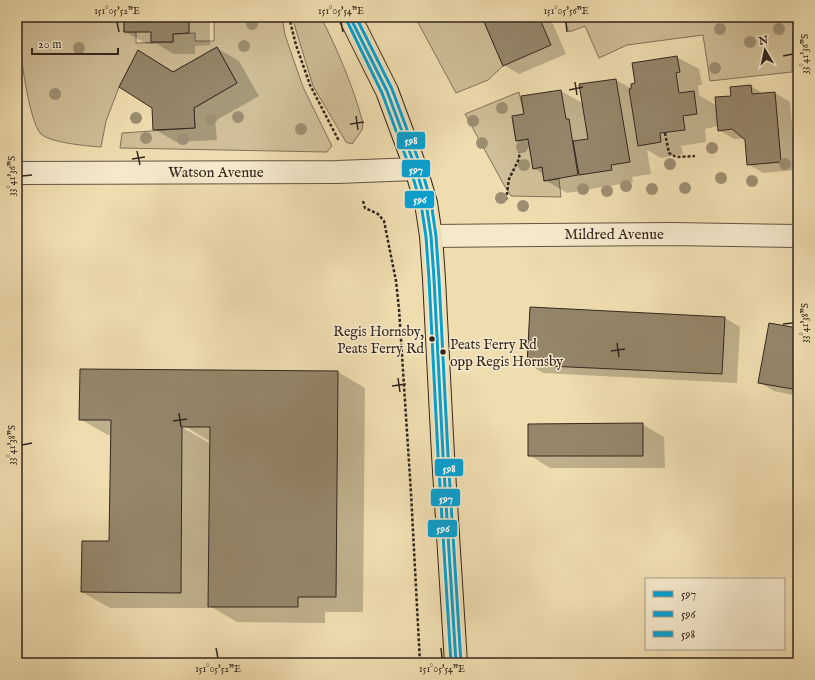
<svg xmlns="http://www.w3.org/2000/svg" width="815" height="680" viewBox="0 0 815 680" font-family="'IM FELL English',serif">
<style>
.green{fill:#cfbe97;stroke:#81725b}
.shadow{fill:#0003;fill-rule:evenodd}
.building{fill:#95866a;stroke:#33271f}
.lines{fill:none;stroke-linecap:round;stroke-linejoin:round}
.minor-casing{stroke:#625443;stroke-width:24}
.primary-casing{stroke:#33271f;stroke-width:24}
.path{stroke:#33271f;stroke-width:2.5;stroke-dasharray:3 2;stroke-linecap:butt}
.minor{stroke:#f5e9cc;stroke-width:22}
.primary{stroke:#efddb0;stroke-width:22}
.bus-1-casing{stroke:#f5e9cc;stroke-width:6}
.bus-2-casing{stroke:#f5e9cc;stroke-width:6}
.bus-3-casing{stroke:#f5e9cc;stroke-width:6}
.bus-1{stroke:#08a0d0;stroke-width:3}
.bus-2{stroke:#08a0d0;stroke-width:3}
.bus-3{stroke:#08a0d0;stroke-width:3}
.tree{fill:#9d8e71}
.ticks{fill:none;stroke:#33271f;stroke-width:1.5}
.bus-dot{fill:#33271f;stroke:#f5e9cc;stroke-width:1.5}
.labels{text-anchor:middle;stroke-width:3;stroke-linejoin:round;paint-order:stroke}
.bus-label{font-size:14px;fill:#33271f;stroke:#f5e9cc;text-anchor:end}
.street-label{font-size:15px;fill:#33271f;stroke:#f5e9cc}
.line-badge{stroke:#f5e9cc;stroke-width:1.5}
.badge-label{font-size:11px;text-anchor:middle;font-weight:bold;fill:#fff}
.neatline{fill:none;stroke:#33271f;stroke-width:1.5}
.ticks-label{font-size:10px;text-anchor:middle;fill:#33271f}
</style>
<rect width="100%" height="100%" fill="#efddb0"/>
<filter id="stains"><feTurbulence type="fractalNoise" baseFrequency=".005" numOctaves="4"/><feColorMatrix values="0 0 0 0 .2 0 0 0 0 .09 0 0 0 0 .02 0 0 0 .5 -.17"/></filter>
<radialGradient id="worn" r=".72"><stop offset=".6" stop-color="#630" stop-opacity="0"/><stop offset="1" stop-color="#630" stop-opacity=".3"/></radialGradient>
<path class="green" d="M17,17H124V32H136V43L173,42V34L195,33V41H214V17H282L285,35L303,87L332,146L327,152L120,148L122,133L195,128L194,108L237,83L217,47L173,72L138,51L119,87L106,121L101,147C88,146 51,143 41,134C28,122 18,37 17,17Z
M292,17H321C338,51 353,86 363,123L362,130L352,144L346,142L313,86Z
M415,17H482L503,66L488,80L456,93Z
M563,17H793L792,72L710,81L703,35L627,45L599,58L585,26L569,32Z
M519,92L524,114L512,117L516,141L528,139L533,168L542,167L544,181L559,179L561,197L511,196L504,185L465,114Z"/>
<path class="shadow" d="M125,17H200L210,23V45L195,46V54H174L157,44H147L125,32Z
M483,17H550L566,54L519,74L504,65Z
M217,48L239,61L259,96L215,121L217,140L176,142L154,129L153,107L174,73Z
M677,57L699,69L702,85H698L699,95L717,106L751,86L764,94L775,93L790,102L796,170L763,173L748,164L746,139L744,138L734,139L719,130L718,126L705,129L706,142L681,146L683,154L661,158L647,150L651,174L632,177L633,182L567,193L545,180L544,174L533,168L530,148L517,141L525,115L561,91L584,104L581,85L616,80L632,89L636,84L633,63Z
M531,308L725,318L740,327L737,383L543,373L528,364Z
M798,329V396L774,391L759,382Z
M81,370L338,372L365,388L363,612H325V623L237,622L208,605V608H110L82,592L110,542L111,435H108L80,419ZM179,423L211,442V444L178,425Z
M642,424L664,437L665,468H550L529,455Z"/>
<path class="building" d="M124,17H189V33L173,34V42H151V32H124Z
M482,17H539L551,45L503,66Z
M217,47L237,83L194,108L195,128L153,130L152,108L119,87L138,50L173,72Z
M677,56L680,72L676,73L679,93L694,91L697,114L683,116L685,130L660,133L661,142L638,146L629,89H631V84L635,83L632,63Z
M616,79L630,162L611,165L612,170L579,175L573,141L588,139L579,84Z
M751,85L752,94L775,92L781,162L747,165L745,140L732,129L718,131L715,97L731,96L730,87Z
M561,90L566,119H569L578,175L544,181L542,167L533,169L528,139L516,141L512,116L524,114L521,96Z
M530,307L725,317L722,374L527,365Z
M769,323L798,328V390L758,383Z
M80,369L338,371L336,597H298V607H208L210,427H182L181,593L81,592L82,541H109L111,420H79Z
M643,423V456H528V424Z"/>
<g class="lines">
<defs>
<path id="minor" d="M17,173L337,172L416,169
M431,236L672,234L798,236"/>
<path id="primary" d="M350,17L387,91L416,169L426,203L431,236L434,279L443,455L456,663"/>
</defs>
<use href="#minor" class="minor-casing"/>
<use href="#primary" class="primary-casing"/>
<path class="path" d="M289,17L296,45L310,85L339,141
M665,133L669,153L676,157L695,156
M506,200L509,179L519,159L520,146
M363,201L365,208L378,214L384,221L396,281L399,309L411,493L420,663"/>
<use href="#minor" class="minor"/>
<use href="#primary" class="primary"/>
<defs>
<path id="bus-1" d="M350,17L387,91L416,169L426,203L431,236L434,279L443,455L456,663"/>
<path id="bus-2" d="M346,19L382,93L411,171L421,204L426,237L429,279L438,455L451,663"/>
<path id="bus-3" d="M356,17L392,89L421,167L431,202L436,236L439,279L448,455L461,663"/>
</defs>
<use href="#bus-1" class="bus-1-casing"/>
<use href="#bus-2" class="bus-2-casing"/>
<use href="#bus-3" class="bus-3-casing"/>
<use href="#bus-1" class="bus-1"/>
<use href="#bus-2" class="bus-2"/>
<use href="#bus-3" class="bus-3"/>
</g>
<g class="tree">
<circle cx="252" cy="24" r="6"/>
<circle cx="720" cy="29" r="6"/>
<circle cx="779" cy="29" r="6"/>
<circle cx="750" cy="42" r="6"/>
<circle cx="244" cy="46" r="6"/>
<circle cx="79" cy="48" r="6"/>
<circle cx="715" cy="68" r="6"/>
<circle cx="55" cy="94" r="6"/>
<circle cx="502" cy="108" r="6"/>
<circle cx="238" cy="117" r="6"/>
<circle cx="136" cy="118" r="6"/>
<circle cx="211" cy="119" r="6"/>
<circle cx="473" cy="121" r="6"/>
<circle cx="301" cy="129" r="6"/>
<circle cx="146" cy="138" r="6"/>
<circle cx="183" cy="139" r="6"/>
<circle cx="482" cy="143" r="6"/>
<circle cx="522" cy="147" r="6"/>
<circle cx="712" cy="148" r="6"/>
<circle cx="670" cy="164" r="6"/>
<circle cx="785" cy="164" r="6"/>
<circle cx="524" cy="165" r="6"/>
<circle cx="721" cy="178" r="6"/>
<circle cx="752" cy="181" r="6"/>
<circle cx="626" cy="186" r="6"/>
<circle cx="685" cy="188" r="6"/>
<circle cx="583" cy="189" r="6"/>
<circle cx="652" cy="189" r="6"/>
<circle cx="607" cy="191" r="6"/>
<circle cx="501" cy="198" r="6"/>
<circle cx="523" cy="206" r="6"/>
</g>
<path class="ticks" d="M117,22L119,32M341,22L343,32M566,22L567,32M783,56L793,54M575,82L577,95M569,90L583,87M356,116L358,130M350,124L364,122M137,151L140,165M132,159L145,157M22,176L32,175M783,324L793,323M617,343L619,357M611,351L625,349M398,378L400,392M392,386L406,384M179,413L181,427M173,421L187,419M22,445L32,443M216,648L218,658M441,648L442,658"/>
<g class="bus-dot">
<circle cx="432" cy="339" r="3.5"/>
<circle cx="443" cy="352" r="3.5"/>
</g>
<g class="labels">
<g class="bus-label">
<text x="424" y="336">Regis Hornsby,<tspan x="424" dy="17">Peats Ferry Rd</tspan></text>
<text x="450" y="349" text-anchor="start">Peats Ferry Rd<tspan x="450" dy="17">opp Regis Hornsby</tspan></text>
</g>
<g class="street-label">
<text x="216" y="177">Watson Avenue</text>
<text x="614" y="239">Mildred Avenue</text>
</g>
</g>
<g class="line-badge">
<rect x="396" y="131" width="30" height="19" rx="4" fill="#08a0d0"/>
<rect x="401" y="159" width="30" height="19" rx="4" fill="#08a0d0"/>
<rect x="404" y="190" width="31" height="19" rx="4" fill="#08a0d0"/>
<rect x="434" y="458" width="30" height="19" rx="4" fill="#08a0d0"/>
<rect x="430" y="488" width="31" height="19" rx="4" fill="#08a0d0"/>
<rect x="427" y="519" width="31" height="19" rx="4" fill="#08a0d0"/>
</g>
<g class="badge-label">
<text x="411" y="144">598</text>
<text x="416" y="173">597</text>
<text x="420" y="203">596</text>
<text x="449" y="472">598</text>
<text x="446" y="502">597</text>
<text x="443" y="532">596</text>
</g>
<rect width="815" height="680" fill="none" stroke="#efddb0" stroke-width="44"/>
<rect x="645" y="578" width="140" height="72" fill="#f5e9cc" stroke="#a79b87"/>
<rect x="653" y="591" width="20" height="6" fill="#08a0d0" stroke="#a79b87"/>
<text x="681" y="598" font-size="12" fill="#33271f">597</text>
<rect x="653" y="611" width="20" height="6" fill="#08a0d0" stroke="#a79b87"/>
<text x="681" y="618" font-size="12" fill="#33271f">596</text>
<rect x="653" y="631" width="20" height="6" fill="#08a0d0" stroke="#a79b87"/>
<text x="681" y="638" font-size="12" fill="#33271f">598</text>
<g transform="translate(765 50) rotate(351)" stroke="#f5e9cc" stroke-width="3" paint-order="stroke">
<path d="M0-3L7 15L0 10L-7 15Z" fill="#33271f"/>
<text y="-6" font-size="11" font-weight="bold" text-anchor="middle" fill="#33271f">N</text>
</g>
<path d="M32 48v6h86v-6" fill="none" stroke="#33271f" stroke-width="2"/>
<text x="38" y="48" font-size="12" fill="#33271f" stroke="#f5e9cc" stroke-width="3" paint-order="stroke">20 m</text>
<rect x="22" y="22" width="771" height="636" class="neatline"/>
<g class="ticks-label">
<text x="117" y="14">151°05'52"E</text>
<text x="341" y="14">151°05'54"E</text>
<text x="566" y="14">151°05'56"E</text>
<text transform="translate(804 54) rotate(-90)" y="4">33°41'36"S</text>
<text transform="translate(11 176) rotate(-90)" y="4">33°41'36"S</text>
<text transform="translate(804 323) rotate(-90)" y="4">33°41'38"S</text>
<text transform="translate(11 445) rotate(-90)" y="4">33°41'38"S</text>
<text x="218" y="672">151°05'52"E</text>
<text x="442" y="672">151°05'54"E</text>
</g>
<rect width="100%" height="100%" filter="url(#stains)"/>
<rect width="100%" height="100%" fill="url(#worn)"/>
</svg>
